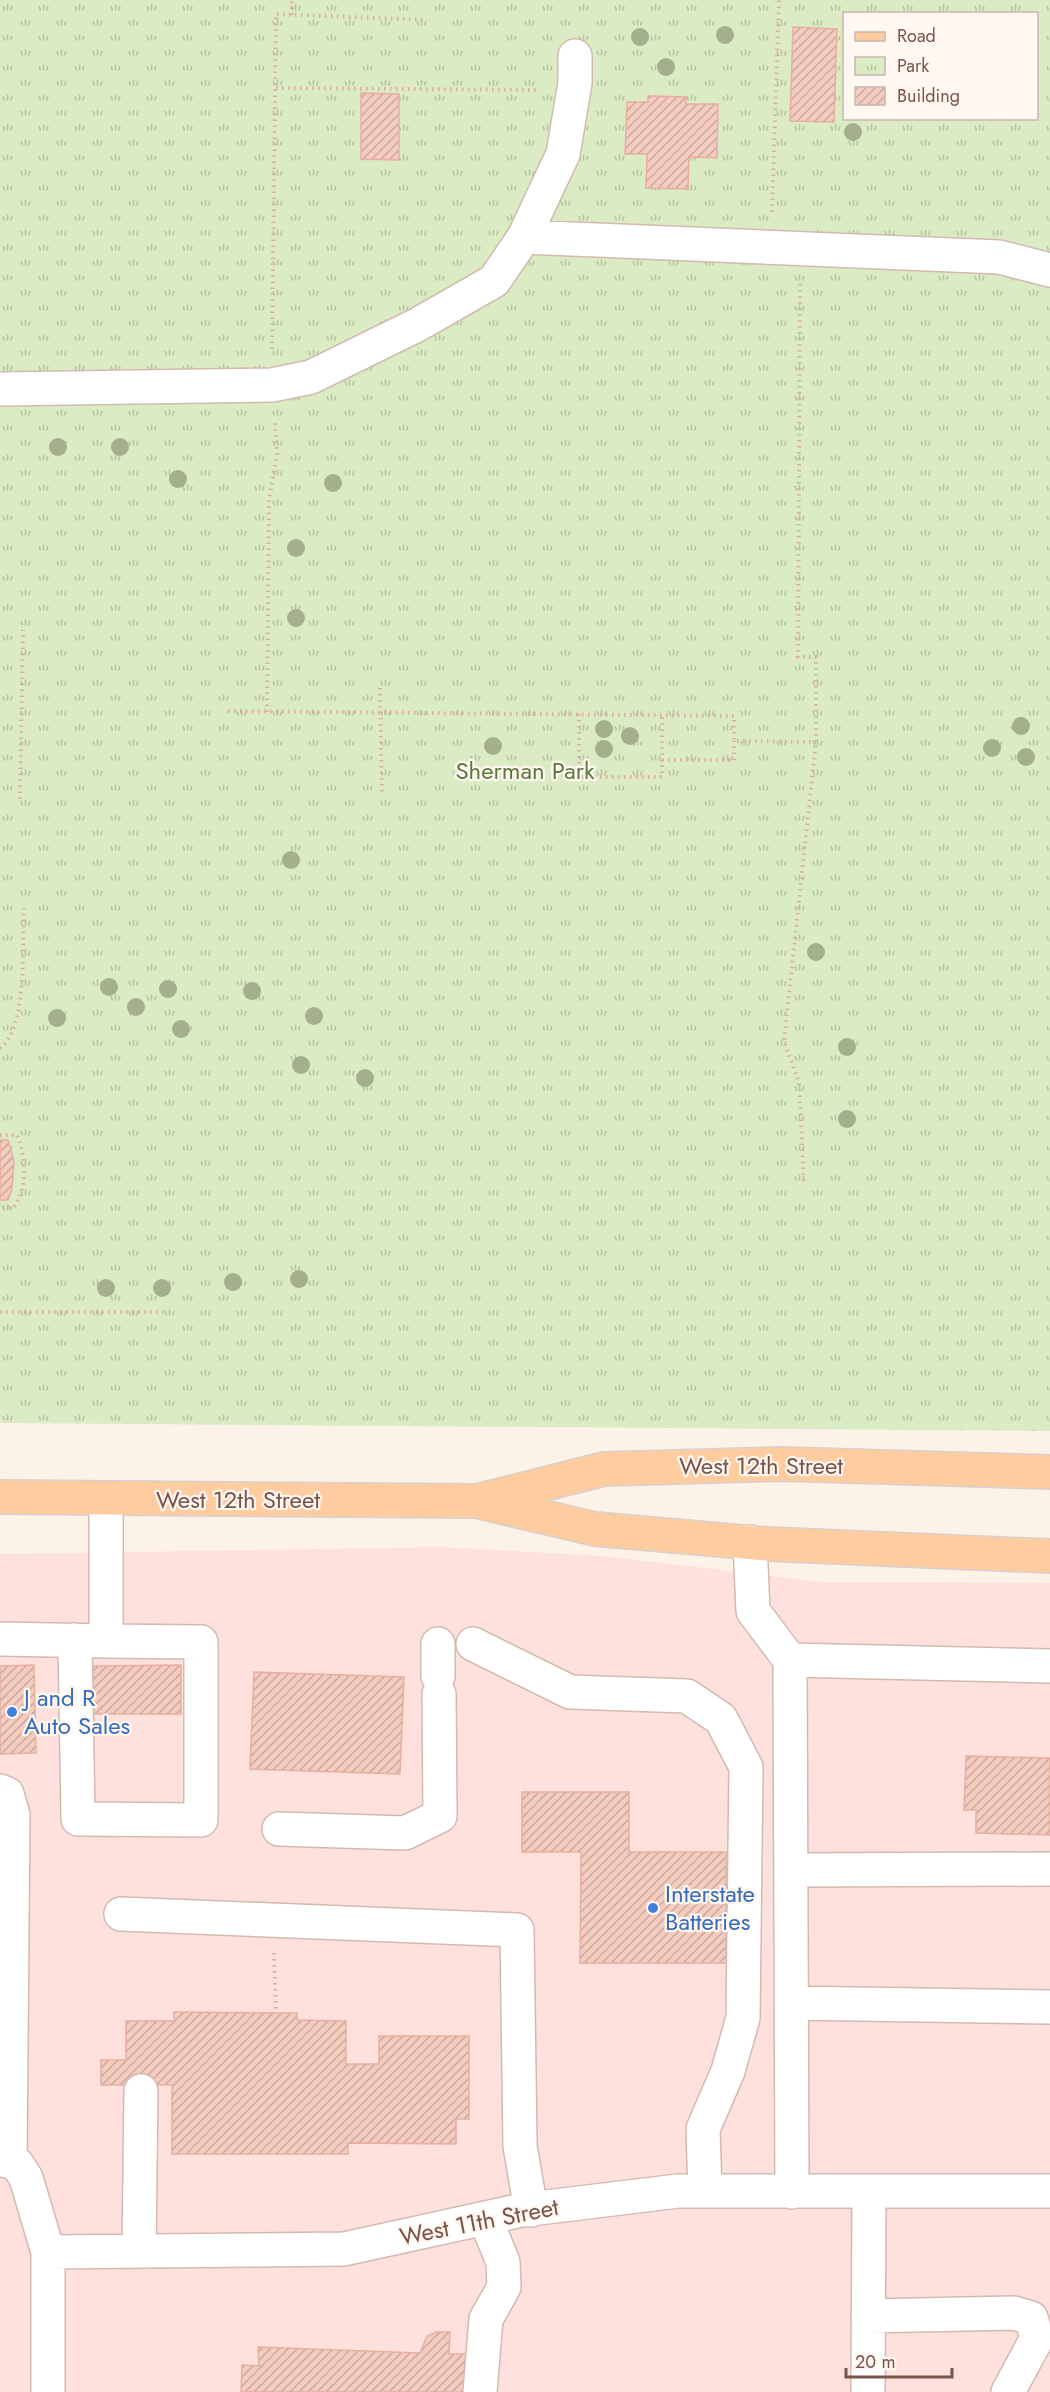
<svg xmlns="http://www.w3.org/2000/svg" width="1050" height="2392" viewBox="0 0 1050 2392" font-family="Jost,sans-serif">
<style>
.commercial{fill:#fee1dc}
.park{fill:url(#park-tufts);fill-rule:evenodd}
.building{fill:url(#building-hatch);stroke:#e7af9e;stroke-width:1.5}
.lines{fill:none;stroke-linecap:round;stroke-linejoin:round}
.minor-casing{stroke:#d3bab0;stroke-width:36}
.major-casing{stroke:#d9cfcc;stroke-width:36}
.path{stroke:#daaea1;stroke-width:4;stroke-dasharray:1.5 4.5;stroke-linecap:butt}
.minor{stroke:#fff;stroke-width:33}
.major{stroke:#fecc9f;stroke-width:33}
.tree{fill:#a3b08b}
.shop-dot{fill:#3f7fe0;stroke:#fff7f0;stroke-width:2}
.labels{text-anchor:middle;stroke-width:4.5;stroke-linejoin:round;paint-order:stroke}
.park-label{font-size:24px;fill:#597a3f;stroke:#fff7f0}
.street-label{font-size:24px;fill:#79544a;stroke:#fff7f0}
.shop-label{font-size:24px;fill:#366cbe;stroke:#fff7f0;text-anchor:start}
</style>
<defs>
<pattern id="park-tufts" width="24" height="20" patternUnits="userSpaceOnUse" patternTransform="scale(1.5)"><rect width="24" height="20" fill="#dbecc5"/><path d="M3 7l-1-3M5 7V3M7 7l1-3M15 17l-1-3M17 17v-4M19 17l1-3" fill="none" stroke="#b6c2a2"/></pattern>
<pattern id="building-hatch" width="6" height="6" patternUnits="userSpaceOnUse" patternTransform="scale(1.5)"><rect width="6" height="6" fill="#f4ccbf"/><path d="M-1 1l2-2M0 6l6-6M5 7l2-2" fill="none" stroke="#caa89d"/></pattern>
</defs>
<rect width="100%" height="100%" fill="#fdf2e8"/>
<path class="commercial" d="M442,1547L603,1556L822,1582L1050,1583V2392H0V1554Z"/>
<path class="park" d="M0,0H1050V1431L0,1423ZM844,14H1036V118H844Z"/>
<path class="building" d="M793,27L837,29L834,122L790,121Z
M361,93L399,94V160L361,159Z
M648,96L686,97V104H718L717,158L689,157L688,189L646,188L647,154H625L627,102H648Z
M0,1140H8L14,1161L12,1188L8,1200H0Z
M34,1665L36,1753L0,1754V1666Z
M181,1665V1714H90V1666Z
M254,1672L404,1677L400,1774L250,1769Z
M966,1756L1050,1758V1835L976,1833V1810H964Z
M522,1792H629V1852H726V1963H580L581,1852H522Z
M174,2012L297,2013V2020L346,2021V2064H379V2036H469V2119H456V2144L348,2143V2154H172V2085H101V2060H126V2021H174Z
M437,2332H450L449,2354H468L467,2392H241L242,2365L259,2366L258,2347L420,2353L427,2336Z"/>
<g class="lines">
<defs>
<path id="minor" d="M524,237L999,257L1050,270
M0,389L272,385L311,377L417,325L494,281L524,237L563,154L575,83V56
M750,1542L753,1611L790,1660L792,2192
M0,1639L106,1641V1499
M75,1640L78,1819L201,1820V1642L106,1641
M438,1644V1676
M473,1644L570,1692L687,1696L721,1719L746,1767L743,2018L728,2071L703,2129L705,2191
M790,1660L1050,1666
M0,1791L7,1794L13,1815L10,2162
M279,1829L405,1833L440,1816L439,1694
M791,1870L1050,1869
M121,1914L517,1930L520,2146L531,2210
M791,2003L1050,2007
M0,2159L17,2164L26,2178L48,2252
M139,2251L141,2091
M868,2316L1014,2313L1031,2318L1037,2338L1008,2392
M48,2392V2252L344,2249L522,2210L678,2191H1050
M480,2392L486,2319L504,2287L503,2262L485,2218
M868,2392L869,2192"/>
<path id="major" d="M0,1497L476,1501L595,1529L767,1544L1050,1556
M481,1500L604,1469L782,1464L1050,1472"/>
</defs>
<use href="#minor" class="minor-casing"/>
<use href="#major" class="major-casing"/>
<path class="path" d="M292,15V0
M276,88L540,90
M772,212L779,0
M800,284L798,657H816V742L784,1041L799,1082L804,1183
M272,349L276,14L427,20
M380,688L382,796
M228,711L734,716V741L816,742
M267,712L269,500L277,454L275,420
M579,714V777H662V715
M662,760H734V741
M20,799L23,630
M0,1048C28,1029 22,940 24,907
M0,1135H17C26,1157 28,1188 14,1207H0
M0,1312H166
M274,1953L276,2013"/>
<use href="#minor" class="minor"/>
<use href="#major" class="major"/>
</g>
<g class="tree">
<circle cx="725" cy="35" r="9"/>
<circle cx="640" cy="37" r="9"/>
<circle cx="666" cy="67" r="9"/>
<circle cx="853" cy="132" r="9"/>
<circle cx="58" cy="447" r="9"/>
<circle cx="120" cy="447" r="9"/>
<circle cx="178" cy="479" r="9"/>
<circle cx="333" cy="483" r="9"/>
<circle cx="296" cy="548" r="9"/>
<circle cx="296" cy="618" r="9"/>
<circle cx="1021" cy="726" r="9"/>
<circle cx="604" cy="729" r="9"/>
<circle cx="630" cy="736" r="9"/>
<circle cx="493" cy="746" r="9"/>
<circle cx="992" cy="748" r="9"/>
<circle cx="604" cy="749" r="9"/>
<circle cx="1026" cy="757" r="9"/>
<circle cx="291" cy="860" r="9"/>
<circle cx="816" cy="952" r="9"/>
<circle cx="109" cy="987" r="9"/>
<circle cx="168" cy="989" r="9"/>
<circle cx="252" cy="991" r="9"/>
<circle cx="136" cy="1007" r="9"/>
<circle cx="314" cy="1016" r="9"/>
<circle cx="57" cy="1018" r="9"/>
<circle cx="181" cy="1029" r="9"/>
<circle cx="847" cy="1047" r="9"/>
<circle cx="301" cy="1065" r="9"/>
<circle cx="365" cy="1078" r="9"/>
<circle cx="847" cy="1119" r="9"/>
<circle cx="299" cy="1279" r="9"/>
<circle cx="233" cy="1282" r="9"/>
<circle cx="106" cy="1288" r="9"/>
<circle cx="162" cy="1288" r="9"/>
</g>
<g class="shop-dot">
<circle cx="12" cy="1712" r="6"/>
<circle cx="653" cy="1908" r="6"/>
</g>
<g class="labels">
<g class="park-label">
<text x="525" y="779">Sherman Park</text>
</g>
<g class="street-label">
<text x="761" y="1474">West 12th Street</text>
<text x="238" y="1508">West 12th Street</text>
<text transform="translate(479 2222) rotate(-11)" y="8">West 11th Street</text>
</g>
<g class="shop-label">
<text x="24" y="1706">J and R<tspan x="24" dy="28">Auto Sales</tspan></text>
<text x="665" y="1902">Interstate<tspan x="665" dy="28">Batteries</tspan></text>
</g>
</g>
<rect x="843" y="12" width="195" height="108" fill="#fff7f0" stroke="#c9b6ae" stroke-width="1.5"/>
<rect x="855" y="32" width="30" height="9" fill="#fecc9f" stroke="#c9b6ae" stroke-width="1.5"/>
<text x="897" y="42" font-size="18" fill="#79544a">Road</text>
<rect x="855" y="57" width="30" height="18" fill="url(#park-tufts)" stroke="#c9b6ae" stroke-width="1.5"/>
<text x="897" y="72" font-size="18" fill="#79544a">Park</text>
<rect x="855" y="87" width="30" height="18" fill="url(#building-hatch)" stroke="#c9b6ae" stroke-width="1.5"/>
<text x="897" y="102" font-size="18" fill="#79544a">Building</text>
<path d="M846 2368v9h106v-9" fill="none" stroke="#79544a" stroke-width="3"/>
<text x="855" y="2368" font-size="18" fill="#79544a" stroke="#fff7f0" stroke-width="4.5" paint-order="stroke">20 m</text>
</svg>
